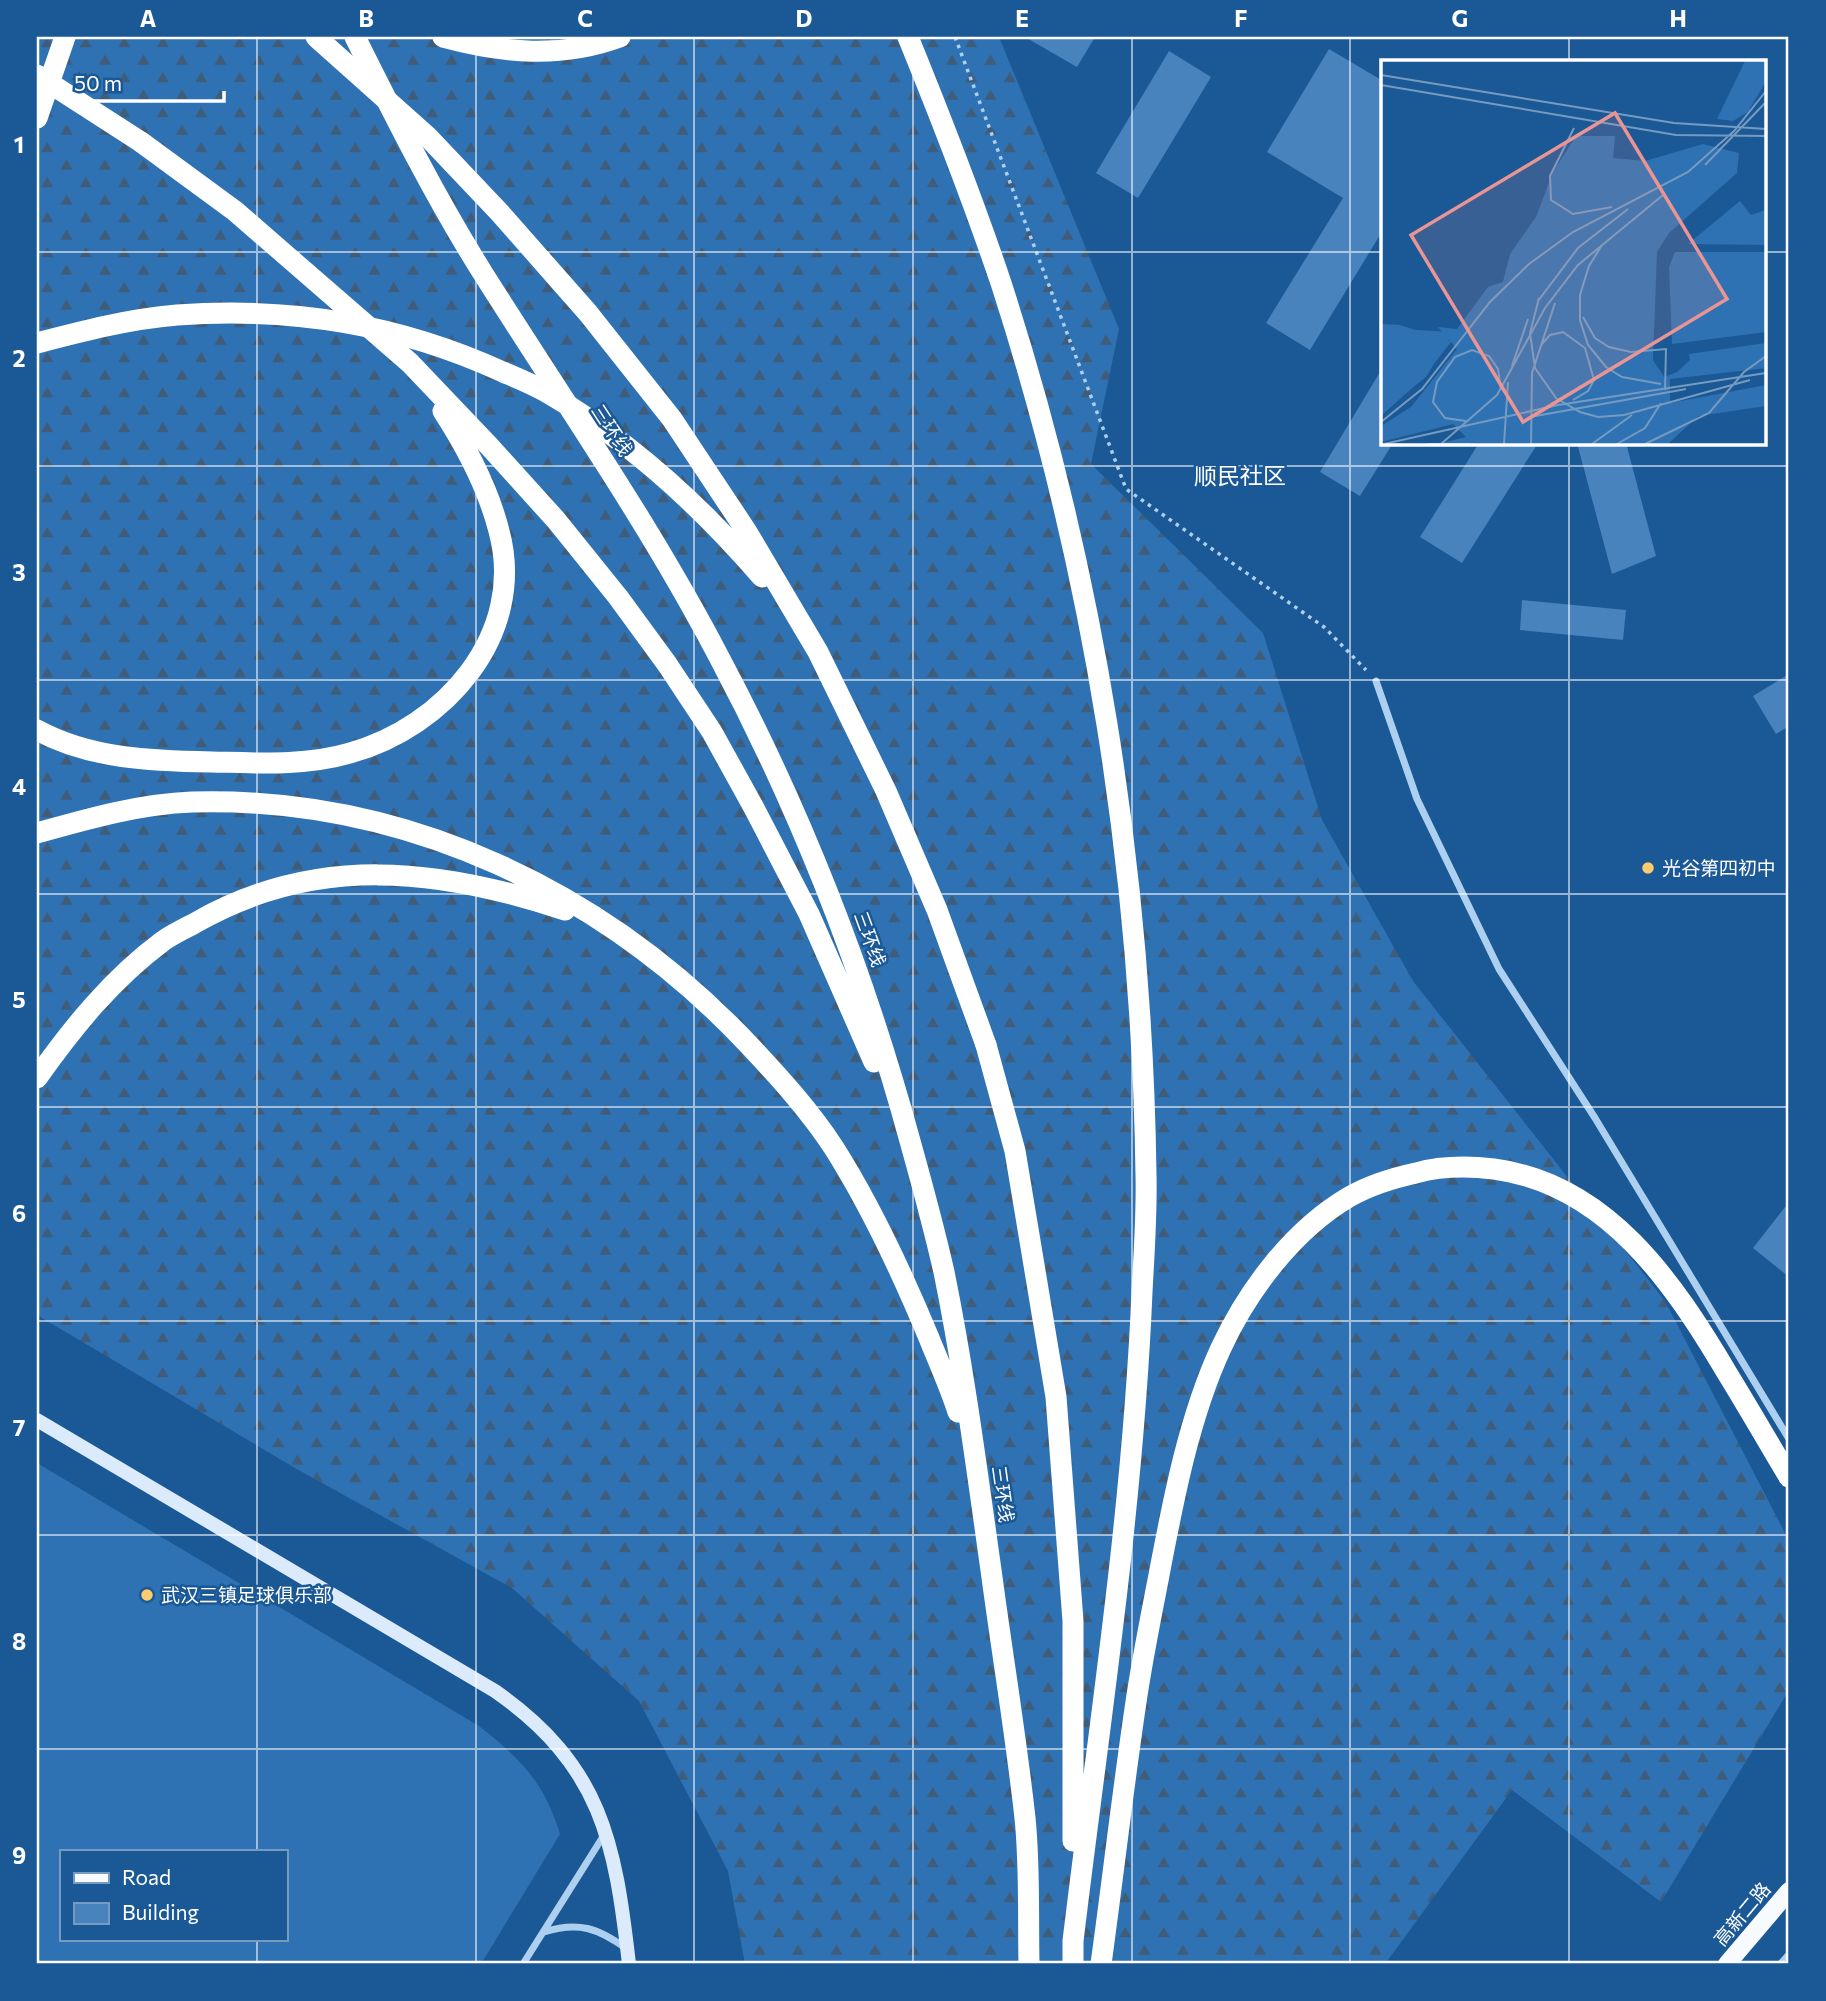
<svg xmlns="http://www.w3.org/2000/svg" width="1826" height="2001" viewBox="0 0 1826 2001" font-family="Commissioner,'Noto Sans SC',sans-serif">
<style>
.forest{fill:url(#forest-firs)}
.pitch{fill:#2f72b4;fill-rule:evenodd}
.building{fill:#4883be}
.lines{fill:none;stroke-linecap:round;stroke-linejoin:round}
.path{stroke:#aed0f0;stroke-width:3.5;stroke-dasharray:3.5 5;stroke-linecap:butt}
.lane{stroke:#aed0f0;stroke-width:5}
.street{stroke:#aed0f0;stroke-width:7}
.secondary{stroke:#dcebfb;stroke-width:14}
.primary{stroke:#f7fbff;stroke-width:18}
.highway{stroke:#fff;stroke-width:21}
.highway-bridge{stroke:#fff;stroke-width:21}
.grid{fill:none;stroke:#fff;stroke-width:2;stroke-opacity:0.55}
.poi-dot{fill:#ffcc6d;stroke:#1b5896;stroke-width:2.5}
.labels{text-anchor:middle;stroke-width:5;stroke-linejoin:round;paint-order:stroke}
.street-label{font-size:19px;fill:#fff;stroke:#1b5896}
.poi-label{font-size:19px;fill:#fff;stroke:#1b5896;text-anchor:start}
.quarter-label{font-size:23px;fill:#fff;stroke:#1b5896}
.inset-road{fill:none;stroke:#769bc0;stroke-width:2}
.view{fill:#ea9494;fill-opacity:0.15;stroke:#ea9494;stroke-width:3.5}
.inset-edge{fill:none;stroke:#fff;stroke-width:3.5}
.neatline{fill:none;stroke:#fff;stroke-width:2.5}
.grid-label{font-size:23px;text-anchor:middle;font-weight:bold;fill:#fff}
</style>
<defs>
<pattern id="forest-firs" width="22" height="20" patternUnits="userSpaceOnUse" patternTransform="scale(1.75)"><rect width="22" height="20" fill="#2f72b4"/><path d="M5 1l3.5 6h-7zM16 11l3.5 6h-7z" fill="#3f5d7b"/></pattern>
</defs>
<rect width="100%" height="100%" fill="#1b5896"/>
<path class="forest" d="M37,37H999L1119,329L1091,464L1263,633L1322,820L1413,981L1665,1301L1789,1541V1690L1661,1902L1512,1790L1385,1964H745L728,1871L639,1701L512,1588L295,1468L37,1315Z"/>
<path class="pitch" d="M37,1463L479,1726C521,1759 544,1782 560,1834L481,1964H37ZM61,1852H285V1940H61Z"/>
<path class="building" d="M1025,37H1095L1077,67Z
M1329,49L1383,81V230L1310,350L1266,323L1343,198L1267,152Z
M1169,51L1211,77L1138,198L1096,173Z
M1383,367V443H1393L1360,496L1320,472Z
M1479,443H1538L1462,563L1420,537Z
M1577,443H1626L1656,556L1612,574Z
M1522,600L1626,610L1623,640L1520,630Z
M1789,674V726L1776,734L1753,696Z
M1789,1202V1277L1753,1248Z"/>
<g class="lines">
<path class="path" d="M955,37L1126,489L1324,627L1366,670"/>
<path class="lane" d="M1779,1964L1789,1953"/>
<path class="street" d="M1376,681L1417,799L1499,969L1595,1118L1789,1439
M544,1932C578,1921 598,1928 627,1949
M523,1964L604,1835"/>
<path class="secondary" d="M37,1420L495,1691C602,1766 615,1842 629,1964"/>
<path class="primary" d="M1727,1964L1789,1891"/>
<path class="highway" d="M355,37C395,117 436,199 484,275C564,402 649,523 719,657C801,811 864,972 910,1141C922,1184 934,1228 944,1272C964,1370 977,1471 991,1570C1002,1653 1016,1736 1025,1818C1030,1866 1028,1916 1029,1964
M443,37C503,53 560,59 620,37
M908,37C941,118 973,200 1001,283C1094,570 1142,874 1146,1175C1147,1214 1144,1253 1142,1292C1133,1509 1099,1725 1073,1941V1964
M37,118L65,37
M141,142L235,211L410,363L490,447L556,520L618,597L667,664L712,732L754,808L809,914L874,1062
M37,730C90,759 153,761 212,762C257,763 306,766 350,753C444,727 527,635 499,531C488,488 467,448 443,411
M37,833C87,819 139,804 192,802C405,796 604,891 749,1045C779,1077 810,1111 834,1148C872,1208 902,1273 929,1338C939,1363 950,1387 958,1412
M986,1045L1015,1151L1056,1397L1073,1621V1841
M37,1078C73,1027 112,979 163,941C173,934 184,929 195,923C315,854 439,868 565,910
M1101,1964C1113,1877 1123,1789 1136,1702C1142,1660 1151,1617 1159,1575C1173,1501 1189,1417 1221,1348C1248,1290 1293,1230 1349,1197C1370,1185 1393,1178 1416,1173C1441,1166 1468,1166 1494,1169C1607,1184 1673,1282 1727,1373C1748,1407 1768,1442 1789,1477"/>
<path class="highway-bridge" d="M316,37L427,136L500,213L588,313L672,419L747,532L818,652L886,791L937,910L986,1045
M37,75L141,142
M37,343C83,331 129,319 177,315C292,307 398,324 503,372C517,378 532,384 546,392C629,440 700,505 762,577"/>
</g>
<path class="grid" d="M257,37V1852M476,37V1964M694,37V1964M913,37V1964M1132,37V1964M1350,37V1964M1569,37V61M37,252H1383M1765,252H1789M1569,443V1964M37,466H1789M37,680H1789M37,894H1789M37,1107H1789M37,1321H1789M37,1535H1789M37,1749H1789M257,1940V1964"/>
<g class="poi-dot">
<circle cx="1648" cy="868" r="7"/>
<circle cx="147" cy="1595" r="7"/>
</g>
<g class="labels">
<g class="street-label">
<text transform="translate(612 430) rotate(57)" y="7">三环线</text>
<text transform="translate(870 939) rotate(70)" y="7">三环线</text>
<text transform="translate(1003 1494) rotate(82)" y="7">三环线</text>
<text transform="translate(1742 1914) rotate(-50)" y="7">高新二路</text>
</g>
<g class="poi-label">
<text x="1662" y="875">光谷第四初中</text>
<text x="161" y="1602">武汉三镇足球俱乐部</text>
</g>
<g class="quarter-label">
<text x="1240" y="484">顺民社区</text>
</g>
</g>
<g transform="translate(1381 60)">
<rect width="385" height="385" fill="#1b5896"/>
<path d="M364,1H385V21L367,52L352,61L336,59ZM195,76H234L232,98L264,101L322,84L358,93L356,113L288,173L276,192L272,300L283,317L296,312L309,300L308,294L385,283V308L289,319V343L385,325V346L317,356L287,384H57L85,377L72,364L0,382V366L30,347L76,289L70,282L40,320L0,356V264L19,265L69,281L57,267L76,269L107,227L122,222L129,194L155,157L172,112Z" fill="#2f72b4"/>
<path d="M0,268L72,272L45,317L0,352Z" fill="#2f72b4"/>
<path d="M359,141L370,155L385,150V185L307,184ZM294,192H385V272L291,284L288,207Z" fill="#2f72b4"/>
<path class="inset-road" d="M0,15L293,63L385,69M0,25L295,75L385,76M193,68L169,116L170,140L192,154L231,147M324,105L385,42M221,185L208,206L199,235V260L207,285L225,307L241,317L280,324M158,238L149,273L154,308L175,338L199,352L217,357L243,355L369,320M157,241L197,188L247,149M202,257L214,278L228,287L250,292L285,289L284,330M160,285L169,275L182,272L204,288L213,320L207,331L192,340M131,306L147,259M149,357L305,329M85,361L64,358L52,342L56,322L74,297L91,290L108,296L117,309L120,330M0,362L41,329L109,242L148,204L192,172L307,112L353,71L385,31M3,384L177,345L385,313M47,384H89M60,384L116,335L164,248L197,205L282,135M123,384L127,322M150,384L151,313L174,243M211,384L251,355M236,384L264,368L280,343M264,384L328,353L363,312L385,296"/>
<path class="view" d="M234,53L346,239L142,362L30,175Z"/>
<rect width="385" height="385" class="inset-edge"/>
</g>
<rect width="1826" height="2001" fill="none" stroke="#1b5896" stroke-width="77"/>
<rect x="60" y="1850" width="228" height="91" fill="#1b5896" stroke="#769bc0" stroke-width="2"/>
<rect x="74" y="1873" width="35" height="10" fill="#f7fbff" stroke="#769bc0" stroke-width="2"/>
<text x="122" y="1885" font-size="21" fill="#ffffff">Road</text>
<rect x="74" y="1903" width="35" height="21" fill="#4883be" stroke="#769bc0" stroke-width="2"/>
<text x="122" y="1920" font-size="21" fill="#ffffff">Building</text>
<path d="M63 91v10h161v-10" fill="none" stroke="#ffffff" stroke-width="3.5"/>
<text x="74" y="91" font-size="21" fill="#ffffff" stroke="#1b5896" stroke-width="5" paint-order="stroke">50 m</text>
<rect x="38" y="38" width="1749" height="1924" class="neatline"/>
<g class="grid-label">
<text x="148" y="27">A</text>
<text x="366" y="27">B</text>
<text x="585" y="27">C</text>
<text x="804" y="27">D</text>
<text x="1022" y="27">E</text>
<text x="1241" y="27">F</text>
<text x="1460" y="27">G</text>
<text x="1678" y="27">H</text>
<text x="19" y="153">1</text>
<text x="19" y="367">2</text>
<text x="19" y="581">3</text>
<text x="19" y="795">4</text>
<text x="19" y="1008">5</text>
<text x="19" y="1222">6</text>
<text x="19" y="1436">7</text>
<text x="19" y="1650">8</text>
<text x="19" y="1864">9</text>
</g>
</svg>
